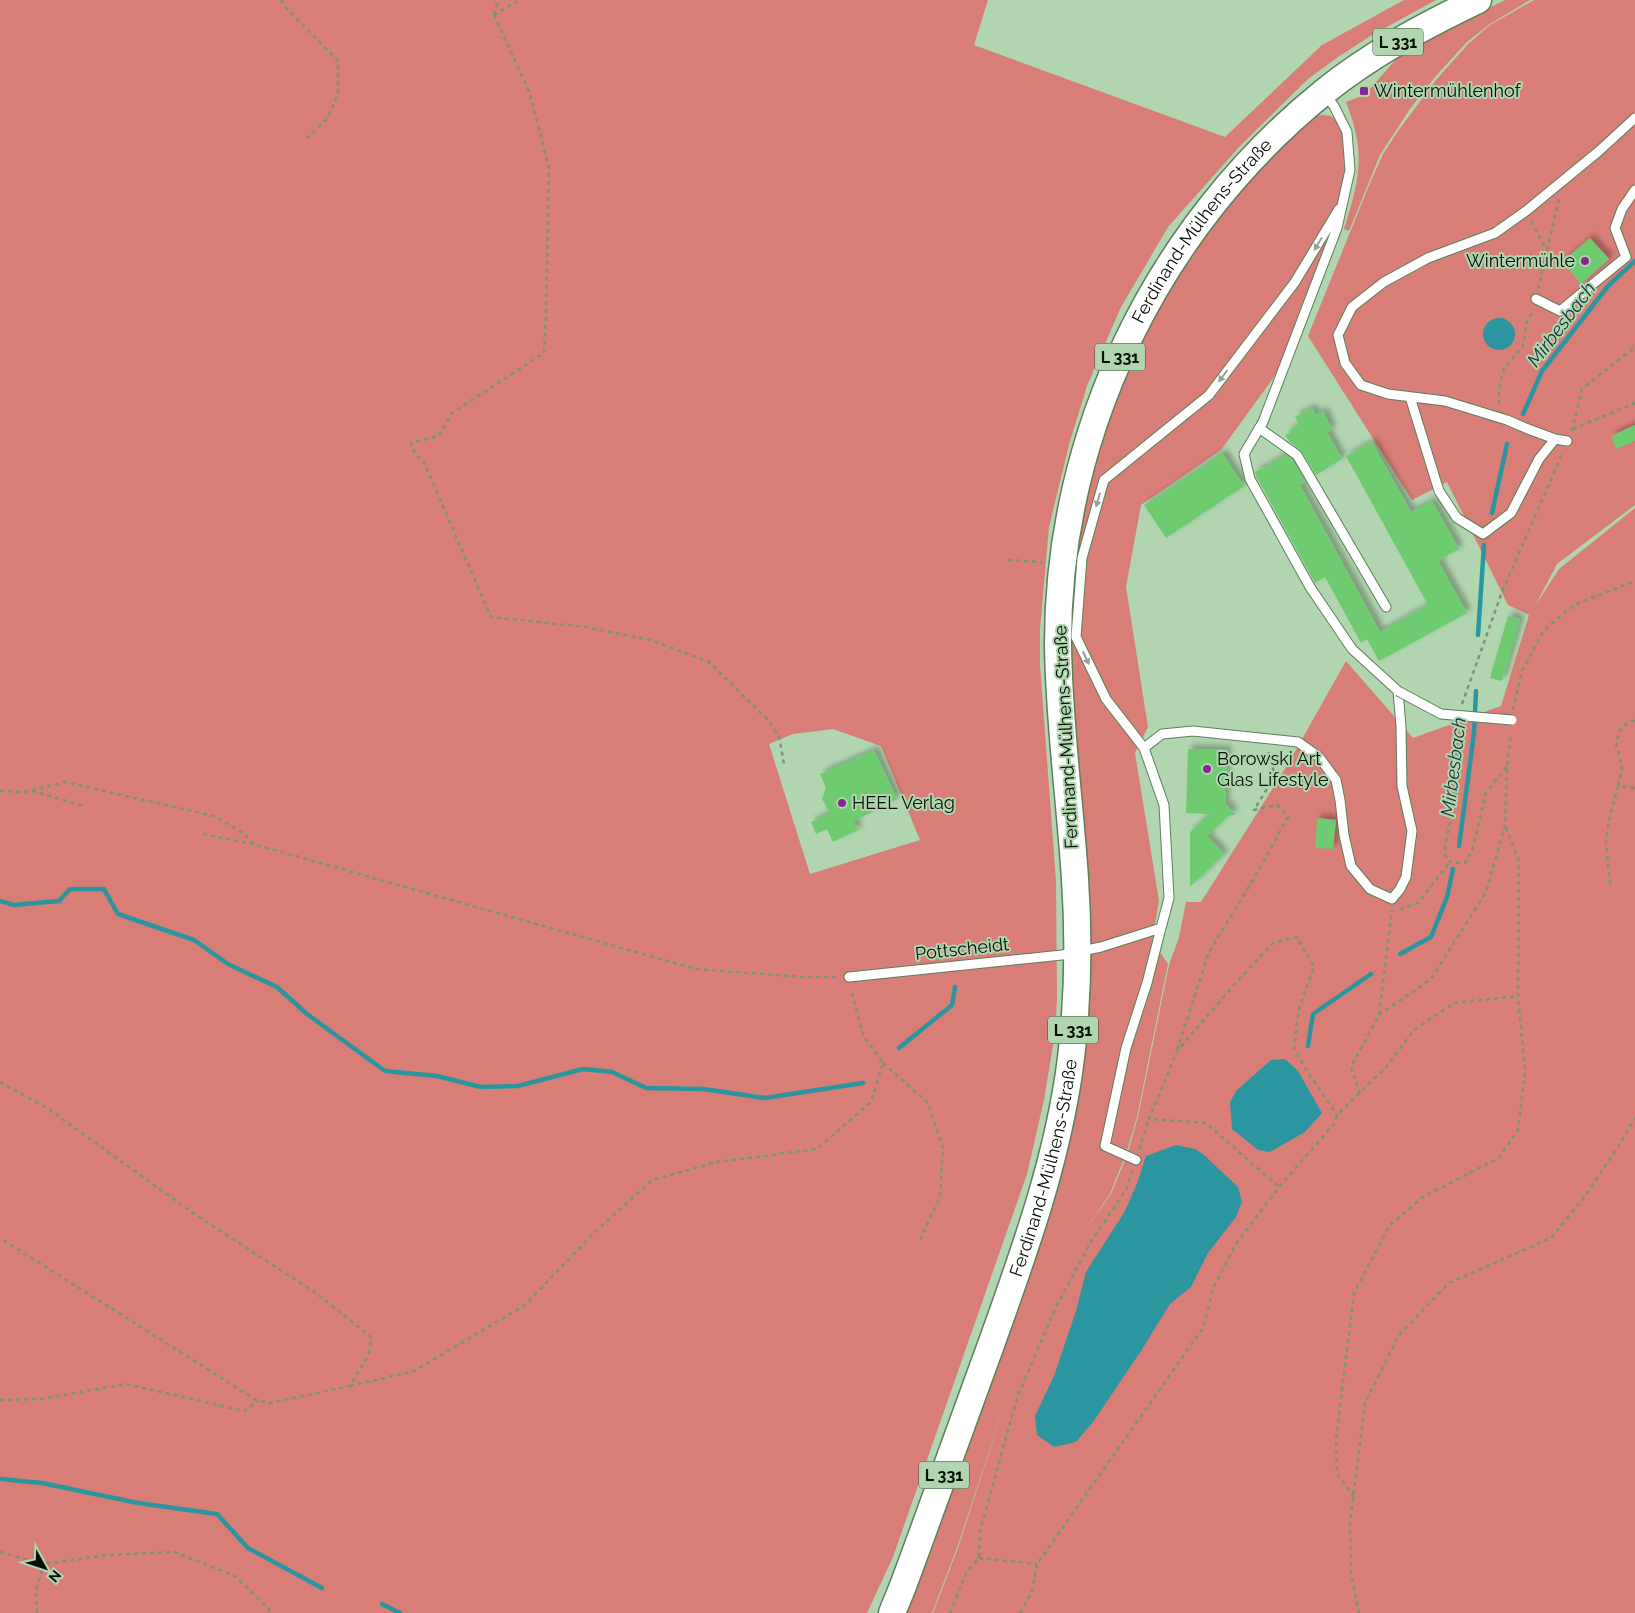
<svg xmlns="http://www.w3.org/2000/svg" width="1635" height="1613" viewBox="0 0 1635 1613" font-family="Raleway,sans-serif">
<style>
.green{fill:#d97d77;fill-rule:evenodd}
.water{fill:#2c96a0}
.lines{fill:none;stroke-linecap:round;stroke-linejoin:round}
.stream{stroke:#2c96a0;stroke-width:4.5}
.building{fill:#6ecb6f;filter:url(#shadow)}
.lane-casing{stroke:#5b7e5b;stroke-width:11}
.primary-casing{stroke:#5b7e5b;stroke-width:29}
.path{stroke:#779477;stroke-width:2.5;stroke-dasharray:4 4;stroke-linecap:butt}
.lane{stroke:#fff;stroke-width:9}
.primary{stroke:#fff;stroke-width:26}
.lane-bridge-casing{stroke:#5b7e5b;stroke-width:11;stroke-linecap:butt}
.lane-bridge{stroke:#fff;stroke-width:9}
.oneway{fill:#9b9f9b}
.poi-dot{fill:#862690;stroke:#b0d5af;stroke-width:2}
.labels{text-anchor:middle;stroke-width:4;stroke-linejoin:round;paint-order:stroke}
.shield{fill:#b0d5af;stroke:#384a37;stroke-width:1}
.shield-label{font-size:16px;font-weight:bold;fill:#040f04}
.poi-label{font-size:18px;fill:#040f04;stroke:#b0d5af;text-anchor:start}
.street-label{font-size:18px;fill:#040f04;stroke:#b0d5af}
.water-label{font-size:19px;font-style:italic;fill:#133235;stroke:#b0d5af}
</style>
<defs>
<filter id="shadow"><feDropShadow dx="4.5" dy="-4.5" stdDeviation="2.5" flood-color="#0004"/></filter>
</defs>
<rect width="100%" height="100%" fill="#b0d5af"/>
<path class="green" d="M0,0H988L974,45L1225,137L1322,45L1404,0H1436L1372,35L1338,57L1308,79L1240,146L1168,227L1120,309L1087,386L1070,441L1049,527L1040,629V665L1056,881L1057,999L1055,1033L1044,1100L1027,1174L893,1557L867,1613H0ZM833,729L881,746L920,840L810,874L769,744L793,734Z
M1505,0H1530L1490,24L1467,42L1435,77L1410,109L1380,155L1349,231L1344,229C1360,178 1366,153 1346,102L1359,97L1370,89L1398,57L1431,36Z
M1534,0H1635V505L1557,564L1535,606L1559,569L1635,508V1613H933L958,1548L1007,1397L957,1548L932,1613H901L1088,1011L1069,683L1071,587L1086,497L1118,386L1176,271L1250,176L1311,116L1323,115L1331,116L1337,122L1343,132L1345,170L1339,204L1331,234L1279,370L1221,450L1141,505L1126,587L1148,727L1135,753L1159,901L1152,941L1168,964L1137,1117L1126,1154L1110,1194L1084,1232L1111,1194L1127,1155L1138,1117L1169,965L1179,937L1186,902H1201L1288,764L1346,661L1413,738L1501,706L1529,615L1508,605L1447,482L1412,500L1308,336L1370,183L1383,154L1398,131L1436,80L1468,44L1490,25Z"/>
<path class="water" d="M1483 334a16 16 0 1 1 32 0a16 16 0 1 1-32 0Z
M1285,1059L1298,1071L1322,1113L1305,1132L1270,1152L1258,1150L1232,1129L1230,1102L1236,1091L1271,1060Z
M1176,1145L1195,1149L1203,1154L1238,1187L1242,1202L1236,1217L1208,1253L1191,1287L1170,1304L1141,1351L1093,1422L1076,1442L1054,1447L1037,1435L1035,1416L1054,1376L1076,1311L1086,1272L1125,1211L1138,1181L1146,1156Z"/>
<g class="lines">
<path class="stream" d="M1523,414L1542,371L1608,286L1635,261
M1492,513L1507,444
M1478,635L1484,545
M1459,846L1474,733L1476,691
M0,901L14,905L59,901L70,889H104L118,914L194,940L228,964L277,987L307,1014L385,1071L437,1076L481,1087L518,1086L583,1069L612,1072L646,1088L703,1089L765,1098L863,1083
M1400,954L1431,937L1447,897L1453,869
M1308,1046L1313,1014L1371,974
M899,1048L952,1005L955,987
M0,1479L42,1483L138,1503L217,1514L248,1548L322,1588
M382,1604L400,1613"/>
</g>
<path class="building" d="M1590,238L1609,259L1581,284L1562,262Z
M1312,408L1316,415L1323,411L1332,429L1327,432L1342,459L1316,475L1302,452L1289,441L1285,435L1291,432L1290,430L1299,424L1295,417Z
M1635,425V441L1616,449L1611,436Z
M1372,442L1411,512L1432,501L1459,549L1438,561L1467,613L1379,661L1367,639L1361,643L1325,577L1315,583L1256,476L1255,472L1286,455L1292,459L1305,481L1300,485L1380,632L1428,605L1346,456Z
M1222,453L1244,486L1166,538L1144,505Z
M1508,616L1520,619L1502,681L1490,678Z
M1188,749L1227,750L1225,803L1235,815H1229L1207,836L1224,854L1190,887V832L1209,814L1186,813Z
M874,750L897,799L854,821L858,830L833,842L827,829L816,834L811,822L830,813L822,799L826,788L820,774Z
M1317,818L1336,820L1333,849L1315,848Z"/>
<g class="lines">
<defs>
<path id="lane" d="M1536,299L1560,311L1626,257L1615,228L1622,209L1635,190
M1410,397L1439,491L1457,518L1483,534L1511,513L1539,459L1555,439
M1259,428L1297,455L1386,607
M1567,441L1555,439L1528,429L1507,420L1445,401L1388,394L1361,385L1345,363L1338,335L1352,307L1384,282L1428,258L1495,233L1526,211L1599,151L1635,118
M1144,748L1162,734L1193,731L1298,742L1319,757L1336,780L1340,800L1344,835L1351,866L1370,889L1392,899L1400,889L1406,877L1412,831L1402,786L1401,726L1398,691L1352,649L1310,587L1250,479L1244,454L1263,422L1337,228L1350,170L1347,132L1334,106L1325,95
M849,977L1062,955L1101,947L1161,928L1169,898L1164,805L1144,748L1106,699L1076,637L1082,558L1104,480L1209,395L1295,282L1339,209
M1136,1160L1105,1146L1126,1048L1147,983L1161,928"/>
<g id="primary">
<path id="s1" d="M892,1613L903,1586C933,1505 962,1424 992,1342C1025,1250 1059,1156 1071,1058C1078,999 1079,938 1075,879C1070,801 1059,724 1058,646C1057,432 1158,226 1324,92C1371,54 1424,26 1478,0"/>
</g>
</defs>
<use href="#lane" class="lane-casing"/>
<use href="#primary" class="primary-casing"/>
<path class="path" d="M281,0L288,10L338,61V94L327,119L306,139
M494,15L529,91L549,168L546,313L544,353L452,413L439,436L411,443L415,454L423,460L491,617L585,627L651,640L709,662L768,720L779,736L784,764
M494,15L520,0
M494,15L498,0
M1531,221L1546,249
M1538,289L1559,199
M1499,404V389L1504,369L1523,346L1527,322L1533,311
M1573,429L1635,403
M1572,431L1582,389L1635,347
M1008,560L1042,562
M1462,704L1502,592L1563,452
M1513,710L1522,671L1544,630L1574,605L1635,581
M1458,727L1456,741L1458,770L1453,809L1445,845V855L1450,862L1465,863L1472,851L1486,793L1507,766
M1618,786L1622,768L1616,743L1621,728L1631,721H1635
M0,791L24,792L65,782L214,816L245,834L253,844L696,969L803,977H838
M32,791L84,806
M203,834L252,844
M1610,884L1606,843L1609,820L1618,786L1635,788
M1400,909L1418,903L1450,862
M1379,1015L1431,979L1486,892L1505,825L1507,766L1511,733
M1177,1050L1209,952L1256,875L1288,817L1277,805L1254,810L1275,776L1268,751
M883,1063L928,1103L943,1148L940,1197L919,1242
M0,1082L47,1108L193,1213L316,1293L371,1337L369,1354L350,1386L270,1403L258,1401L0,1238
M1360,1094L1351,1067L1379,1015L1392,910
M1139,1149L1149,1119
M1278,1186L1206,1123L1149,1119L1177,1051L1242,976L1273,943L1297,937L1314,967L1299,1009L1294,1048L1307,1071L1337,1115
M350,1386L414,1371L524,1306L593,1234L652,1180L717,1162L817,1149L871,1102L883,1063L863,1035L851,989
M0,1400L41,1399L126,1384L244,1411L258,1401
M1354,1497L1337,1474L1336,1440L1354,1293L1390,1225L1423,1197L1499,1158L1518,1130L1525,1071L1518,996L1519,861L1505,825
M0,1552L44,1564L109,1555L174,1552L235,1576L273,1613
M979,1558L1037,1564
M37,1613L36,1590L44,1564
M950,1613L967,1571L979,1558L980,1531L1017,1398L1055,1309L1091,1242L1127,1188L1132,1171
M1020,1613L1032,1592L1037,1564L1203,1328L1214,1286L1236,1244L1279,1187L1334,1124L1337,1115L1386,1067L1414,1030L1454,1003L1518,996
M1359,1613L1351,1573L1350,1522L1365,1403L1399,1335L1449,1283L1551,1238L1585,1196L1620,1144L1635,1118"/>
<use href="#lane" class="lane"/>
<use href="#primary" class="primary"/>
<defs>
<path id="lane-bridge" d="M1398,691L1441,714L1512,720"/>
</defs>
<use href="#lane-bridge" class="lane-bridge-casing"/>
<use href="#lane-bridge" class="lane-bridge"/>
</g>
<defs><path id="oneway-solid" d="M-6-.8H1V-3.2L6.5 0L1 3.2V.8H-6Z" transform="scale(1.25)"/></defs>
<g class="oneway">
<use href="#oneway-solid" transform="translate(1318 244) rotate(121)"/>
<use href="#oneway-solid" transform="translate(1223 376) rotate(127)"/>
<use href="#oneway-solid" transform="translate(1098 500) rotate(106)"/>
<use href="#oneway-solid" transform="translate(1086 658) rotate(65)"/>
</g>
<g class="poi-dot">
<rect x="1359" y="86" width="10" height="10" rx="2.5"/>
<circle cx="1585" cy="261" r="5"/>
<circle cx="1207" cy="769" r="5"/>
<circle cx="842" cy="803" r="5"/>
</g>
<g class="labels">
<g class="shield">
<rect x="1373" y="28.5" width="50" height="27" rx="4"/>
<rect x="1095" y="343.5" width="50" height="27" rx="4"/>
<rect x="1048" y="1016.5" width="50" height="27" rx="4"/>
<rect x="919" y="1461.5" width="50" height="27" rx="4"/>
</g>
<g class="shield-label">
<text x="1398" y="48">L 331</text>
<text x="1120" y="363">L 331</text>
<text x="1073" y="1036">L 331</text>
<text x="944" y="1481">L 331</text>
</g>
<g class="poi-label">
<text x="1374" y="97">Wintermühlenhof</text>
<text x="1575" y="267" text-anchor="end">Wintermühle</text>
<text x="1217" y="765">Borowski Art<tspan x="1217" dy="21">Glas Lifestyle</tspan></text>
<text x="852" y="809">HEEL Verlag</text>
</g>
<g class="street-label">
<text dy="6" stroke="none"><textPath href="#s1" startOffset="1446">Ferdinand-Mülhens-Straße</textPath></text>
<text transform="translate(1066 737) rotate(-93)" y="6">Ferdinand-Mülhens-Straße</text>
<text transform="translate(962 949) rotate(-6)" y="6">Pottscheidt</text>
<text dy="6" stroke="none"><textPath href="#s1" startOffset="471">Ferdinand-Mülhens-Straße</textPath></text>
</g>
<g class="water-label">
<text transform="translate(1561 324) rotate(-53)" y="7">Mirbesbach</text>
<text transform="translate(1453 767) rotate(-83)" y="7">Mirbesbach</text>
</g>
</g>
<g transform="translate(45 1568) rotate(130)" stroke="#b0d5af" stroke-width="4" paint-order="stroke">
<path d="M0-4L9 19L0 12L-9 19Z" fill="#040f04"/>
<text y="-8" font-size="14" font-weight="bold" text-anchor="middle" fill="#040f04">N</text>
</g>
</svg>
